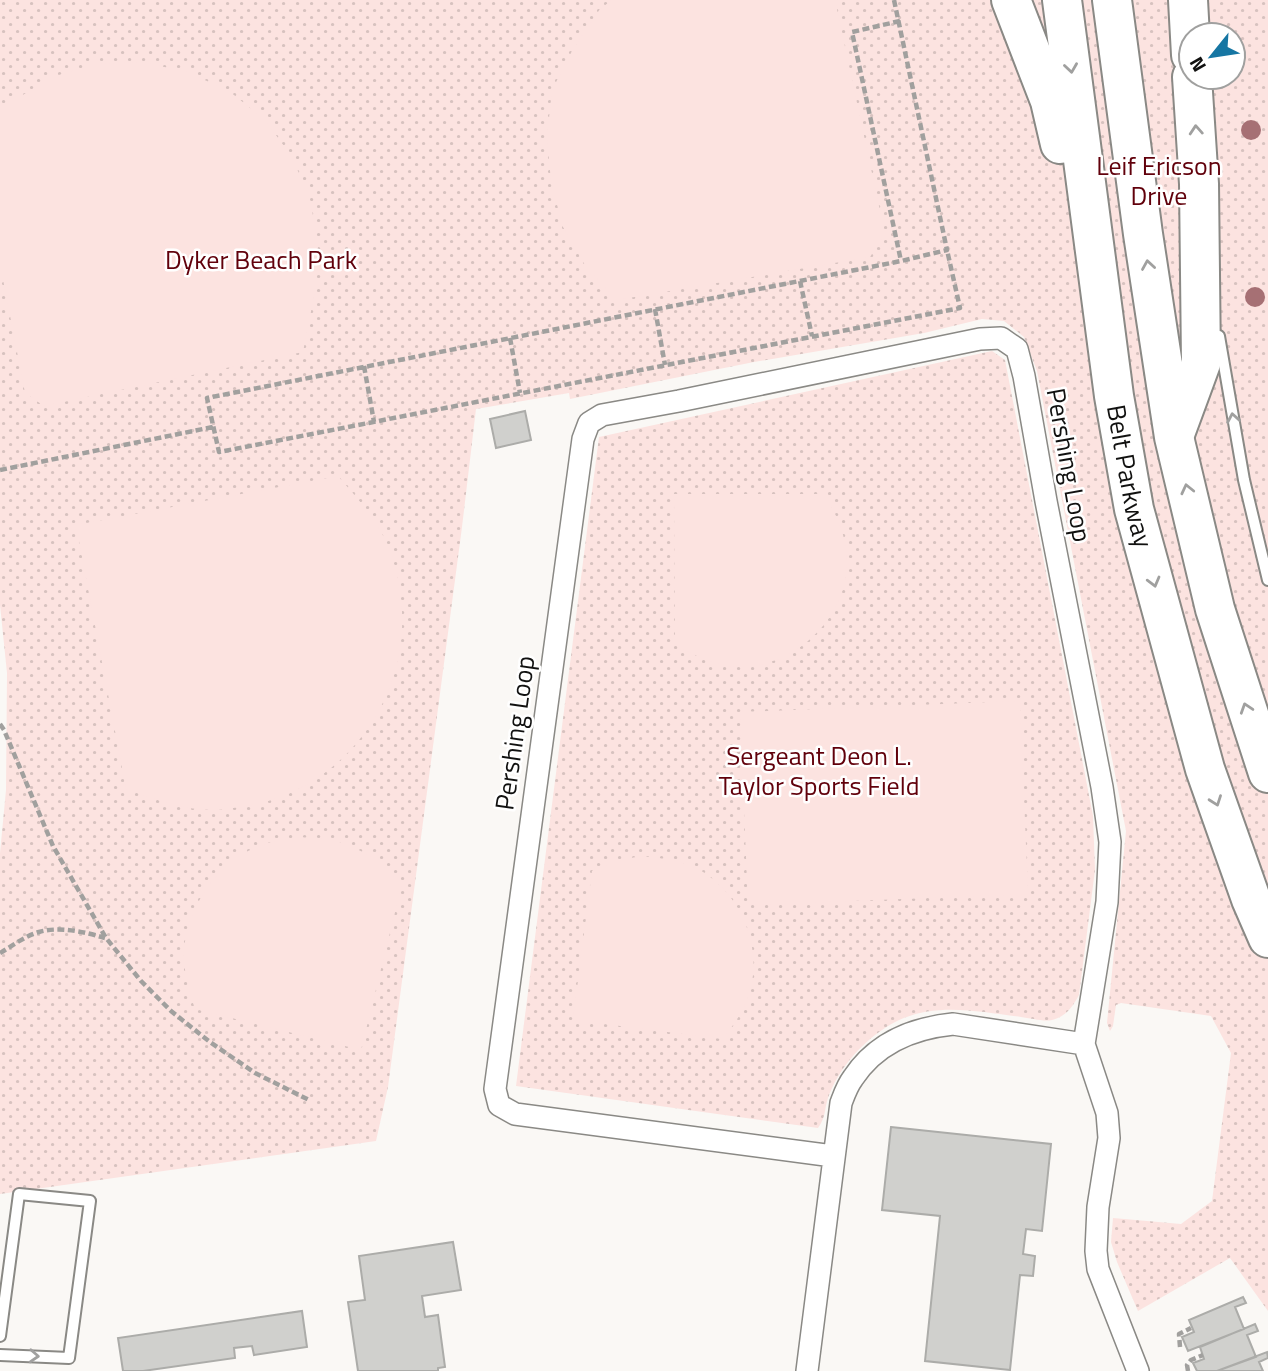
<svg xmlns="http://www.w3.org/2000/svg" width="1268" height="1371" viewBox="0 0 1268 1371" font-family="'Titillium Web',sans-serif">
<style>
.green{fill:url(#green-dots);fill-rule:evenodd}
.pitch{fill:#fce3e0}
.building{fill:#d0d0cd;stroke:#acaca9;stroke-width:2}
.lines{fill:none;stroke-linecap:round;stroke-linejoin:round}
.service-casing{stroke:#8a8985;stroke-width:14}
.minor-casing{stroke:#8a8985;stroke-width:24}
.motorway-casing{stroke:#8a8985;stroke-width:42}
.path{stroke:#a1a09e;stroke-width:4.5;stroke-dasharray:7 3.5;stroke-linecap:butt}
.service{stroke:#fff;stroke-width:10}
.minor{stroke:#fff;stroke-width:21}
.motorway{stroke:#fff;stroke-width:38}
.tree{fill:#a67074}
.oneway{stroke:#a0a09f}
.labels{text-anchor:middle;stroke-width:5;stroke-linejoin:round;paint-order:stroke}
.park-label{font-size:26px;fill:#61000b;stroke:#fff}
.street-label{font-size:26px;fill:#111110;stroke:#fff}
</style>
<defs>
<pattern id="green-dots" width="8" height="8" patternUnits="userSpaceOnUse" patternTransform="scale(1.75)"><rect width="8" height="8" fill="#fce3e0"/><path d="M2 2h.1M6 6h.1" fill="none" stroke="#d7c2bf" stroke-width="1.8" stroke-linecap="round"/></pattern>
</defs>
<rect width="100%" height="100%" fill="#faf8f5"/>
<path class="green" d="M0,0H1268V1311L1230,1258L1138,1311L1117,1262L1111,1242L1113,1218L1181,1224L1212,1201L1231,1053L1211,1016L1121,1003L1116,1005L1113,1026L1110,1031L1107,1023L1126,831L1037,371L1024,337L1004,321L982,319L924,333L754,362L570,399L569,393L476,409L462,527L388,1087L376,1141L0,1194V853L6,790L7,673L0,605ZM1191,35H1233V77H1191Z
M992,351L1005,360L1093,816L1095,870L1079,995C1073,1006 1066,1017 1052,1020C1044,1022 1030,1018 1021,1017C974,1011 927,1000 885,1028C859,1045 838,1070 828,1098C824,1110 826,1117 818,1128L516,1086L599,437Z"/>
<path class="pitch" d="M612,0H835L885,234L870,257L617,300L586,267L563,227L551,182L547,137L552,90L573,49L600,9Z
M142,62L187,72L229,91L265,120L292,157L310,199L318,245L315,291L303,352L44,406L25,393L0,264V109L52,77L96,64Z
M338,476C358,499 378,521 390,550C393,558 395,567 397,576C423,682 350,793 240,807C231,808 222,810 214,810C182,810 154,799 126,789L76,525Z
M674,494H824C838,517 847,537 847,565C845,627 780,679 719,664C702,660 689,652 675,644Z
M1020,701L1028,894L748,905L740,712Z
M298,837C307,838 317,837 326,839C358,844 380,862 402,884L361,1050L195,1009C189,990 183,971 184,950C188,902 223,855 271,842C280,840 289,839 298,837Z
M641,856C658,858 674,859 689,865C739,885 766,948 748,997C742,1014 733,1026 722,1039L573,1020L592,871L616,861Z"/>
<path class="building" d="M525,411L531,440L496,448L490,419Z
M891,1127L1051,1144L1042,1231L1026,1229L1023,1254L1035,1256L1033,1276L1020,1275L1010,1370L925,1361L940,1216L882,1210Z
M453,1242L461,1290L422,1296L425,1317L438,1315L445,1367L438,1368V1371H358L348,1302L365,1300L359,1256Z
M1243,1297L1246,1303L1235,1307L1244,1329L1188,1351L1182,1337L1194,1332L1189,1320Z
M302,1311L307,1347L254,1355L252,1346L234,1348L235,1358L143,1371H123L118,1338Z
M1255,1324L1258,1331L1247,1335L1256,1357L1217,1371H1197L1193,1363L1204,1359L1200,1347Z
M1267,1352L1268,1358L1259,1362L1263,1371H1217Z"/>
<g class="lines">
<defs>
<path id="service" d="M1219,336L1244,480L1268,580
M0,1336L19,1194L90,1201L69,1358L0,1355"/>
<path id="minor" d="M833,1156L515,1114L499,1105L495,1089L583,439L589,423L602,415L679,401L980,339L1001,338L1017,349L1024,376L1046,501L1102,787L1110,842L1107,902L1084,1044L1107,1113L1109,1138L1098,1207L1096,1251L1098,1269L1138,1371
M807,1371L841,1103C844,1095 847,1086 853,1078C876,1043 913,1028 953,1024L1084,1044"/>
<g id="motorway">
<path d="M1011,0L1050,101L1060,144"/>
<path id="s1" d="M1062,0L1114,396L1134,509L1205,769L1251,899L1268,938"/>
<path d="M1112,0L1143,234L1174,437L1215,609L1268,773"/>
<path d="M1188,0L1191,55"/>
<path d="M1176,431L1201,363L1199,184L1192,77"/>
</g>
</defs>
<use href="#service" class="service-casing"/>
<use href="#minor" class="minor-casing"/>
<use href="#motorway" class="motorway-casing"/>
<path class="path" d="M894,0L947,250L901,261L207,398L219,452L960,308L947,250
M900,21L852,32L901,261
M800,281L812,336
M655,309L665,365
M510,338L520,393
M364,366L374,422
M0,470L213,427
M0,724L4,730L53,846L106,938L141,981L171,1011L210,1042L255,1073L309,1100
M0,953C12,946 25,936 39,932C60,926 85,932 105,938
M1180,1347L1179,1334L1191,1328
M1188,1371L1187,1365L1191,1360L1203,1355"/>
<use href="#service" class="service"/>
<use href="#minor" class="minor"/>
<use href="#motorway" class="motorway"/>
</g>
<g class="tree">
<circle cx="1251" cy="130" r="10"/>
<circle cx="1255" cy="297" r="10"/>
</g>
<defs><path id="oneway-chevron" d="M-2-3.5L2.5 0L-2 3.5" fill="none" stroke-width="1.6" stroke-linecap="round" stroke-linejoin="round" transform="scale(1.75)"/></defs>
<g class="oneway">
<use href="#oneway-chevron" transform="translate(1071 68) rotate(82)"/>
<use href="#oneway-chevron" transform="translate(1196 130) rotate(-94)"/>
<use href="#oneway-chevron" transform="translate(1148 265) rotate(-99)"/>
<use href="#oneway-chevron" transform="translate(1233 418) rotate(-100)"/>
<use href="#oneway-chevron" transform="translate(1187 489) rotate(-103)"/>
<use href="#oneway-chevron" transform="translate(1154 582) rotate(75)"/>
<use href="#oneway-chevron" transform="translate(1246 708) rotate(-108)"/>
<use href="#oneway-chevron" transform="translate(1216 801) rotate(70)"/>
<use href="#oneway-chevron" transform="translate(34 1356) rotate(3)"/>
</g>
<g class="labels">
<g class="park-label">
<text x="1159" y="175">Leif Ericson<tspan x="1159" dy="30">Drive</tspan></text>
<text x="261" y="269">Dyker Beach Park</text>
<text x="819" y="765">Sergeant Deon L.<tspan x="819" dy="30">Taylor Sports Field</tspan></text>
</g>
<g class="street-label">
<text transform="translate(1069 465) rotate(80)" y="9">Pershing Loop</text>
<text dy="9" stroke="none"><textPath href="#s1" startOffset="481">Belt Parkway</textPath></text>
<text transform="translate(515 733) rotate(-82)" y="9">Pershing Loop</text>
</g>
</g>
<g transform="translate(1212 56) rotate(240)"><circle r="33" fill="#ffffff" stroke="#a0a09f" stroke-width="2"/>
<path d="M0-5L12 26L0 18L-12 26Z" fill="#1676a3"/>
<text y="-10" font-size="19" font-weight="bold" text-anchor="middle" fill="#111110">N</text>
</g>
</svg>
